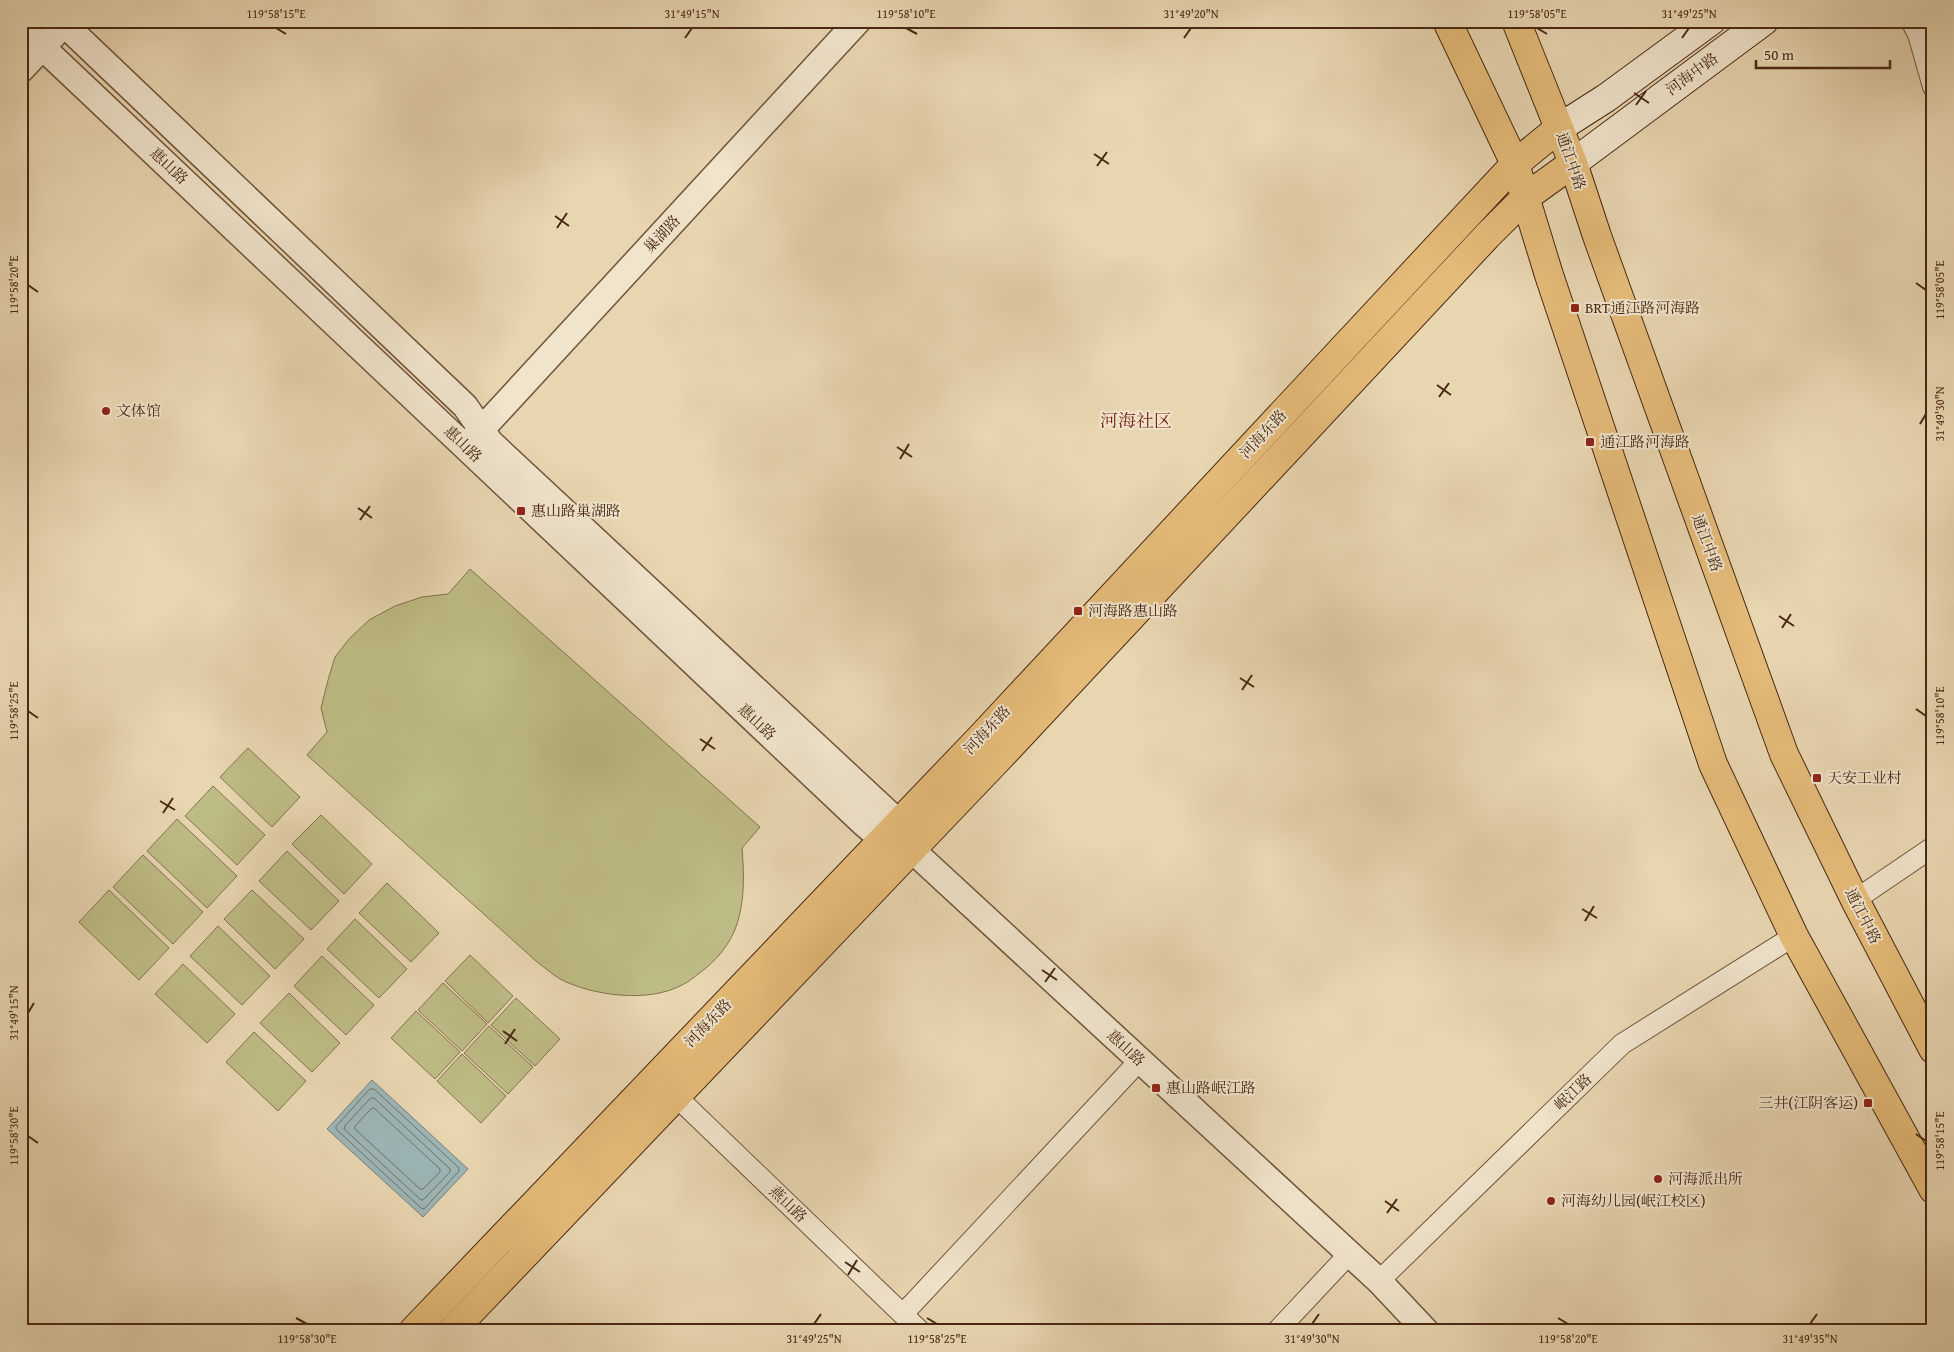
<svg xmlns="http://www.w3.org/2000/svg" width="1954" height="1352" viewBox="0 0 1954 1352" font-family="'Gentium Book Plus','Noto Serif SC',serif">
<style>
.green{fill:#bebc86;stroke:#84724d}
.water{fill:#9cb6b7;stroke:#7b7d76}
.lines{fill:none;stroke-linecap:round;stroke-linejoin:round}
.shore{stroke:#726f66;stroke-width:1}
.minor-casing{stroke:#71543b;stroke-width:22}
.tertiary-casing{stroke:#71543b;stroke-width:28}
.secondary-casing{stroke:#492814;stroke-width:30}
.primary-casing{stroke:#492814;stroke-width:30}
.minor{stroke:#f0e4cc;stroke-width:20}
.tertiary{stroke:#f0e4cc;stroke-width:25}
.secondary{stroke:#f0e4cc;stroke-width:28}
.primary{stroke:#e4bb78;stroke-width:28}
.ticks{fill:none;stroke:#492814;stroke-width:2}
.poi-dot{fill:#8f2418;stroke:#f0e4cc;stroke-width:2}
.labels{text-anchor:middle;stroke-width:4;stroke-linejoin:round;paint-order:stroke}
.street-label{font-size:15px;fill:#492814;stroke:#f0e4cc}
.poi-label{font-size:15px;fill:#492814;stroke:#f0e4cc;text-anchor:start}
.quarter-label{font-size:18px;fill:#7a1f14;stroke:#f0e4cc}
.neatline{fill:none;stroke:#492814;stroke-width:2}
.ticks-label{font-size:12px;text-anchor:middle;fill:#492814}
</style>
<rect width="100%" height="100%" fill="#e8d6b1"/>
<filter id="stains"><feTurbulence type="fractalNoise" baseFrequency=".004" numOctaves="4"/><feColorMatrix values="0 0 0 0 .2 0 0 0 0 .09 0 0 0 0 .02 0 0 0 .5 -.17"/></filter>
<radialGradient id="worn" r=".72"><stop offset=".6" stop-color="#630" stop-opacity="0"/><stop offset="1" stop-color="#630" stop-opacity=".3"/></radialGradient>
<path class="green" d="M470,569L760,827L742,848C744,874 745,899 737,924C731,943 717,960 701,972C695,976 689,982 682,985C649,1003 593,996 560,979C552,974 544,967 536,961L307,755L327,732L321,708L328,680L335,657L349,639L369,620L395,606L422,597L448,594Z
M248,748L300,797L272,827L220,777Z
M213,786L265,835L237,865L185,816Z
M321,815L372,864L344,894L292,844Z
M177,819L237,876L207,908L147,851Z
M287,851L339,901L311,930L259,881Z
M143,855L203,912L173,944L113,887Z
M387,883L439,933L411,962L359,913Z
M109,890L169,948L139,980L79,922Z
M252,890L304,939L275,969L224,919Z
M355,919L407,969L379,998L327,949Z
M218,926L270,976L242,1005L190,956Z
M470,955L513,996L488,1023L445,981Z
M322,956L374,1005L346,1035L294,986Z
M183,964L235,1014L207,1043L155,994Z
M443,983L487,1024L462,1051L418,1010Z
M289,993L340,1043L312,1072L260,1023Z
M516,998L560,1039L535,1066L491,1025Z
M416,1011L460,1052L435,1079L391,1038Z
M489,1026L533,1067L508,1094L464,1053Z
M254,1032L306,1081L278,1111L226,1062Z
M462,1054L506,1096L481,1123L437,1081Z"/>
<path class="water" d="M372,1080L468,1169L423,1217L327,1129Z"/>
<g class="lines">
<path class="shore" d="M370,1089H374L459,1168V1171L424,1209L421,1208L336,1129V1127Z
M371,1098H374L450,1169V1172L423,1200H421L344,1129L345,1126Z
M374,1108L440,1169V1172L423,1189H420L355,1129V1126L371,1109Z"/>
<defs>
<path id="minor" d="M1911,21L1918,34L1933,87
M1855,900L1933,847
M656,1077L920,1331
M1379,1281L1622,1044L1794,936
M903,1314L1140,1060
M1277,1331L1349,1254"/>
<path id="tertiary" d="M61,21L465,406L490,442L899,823L912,850L1379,1281L1426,1331
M21,27L863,823L883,840L902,846
M21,70L54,35
M470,442L858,21"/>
<path id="secondary" d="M1559,128L1606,98L1711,21
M1573,163L1764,21"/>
<path id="primary" d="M1447,21L1515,164L1549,275L1713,764L1794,936L1933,1189
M1516,21L1573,163L1597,236L1784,754L1855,900L1933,1049
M413,1331L981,737L1515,164L1559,128
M452,1331L1001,756L1487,236L1526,197L1573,163"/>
</defs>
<use href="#minor" class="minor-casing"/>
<use href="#tertiary" class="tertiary-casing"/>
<use href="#secondary" class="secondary-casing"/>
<use href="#primary" class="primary-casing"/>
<use href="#minor" class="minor"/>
<use href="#tertiary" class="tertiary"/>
<use href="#secondary" class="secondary"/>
<use href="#primary" class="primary"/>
</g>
<path class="ticks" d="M276,28L286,34M906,28L917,34M1537,28L1547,34M685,38L692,28M1184,38L1191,28M1682,38L1689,28M1634,93L1649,103M1636,105L1646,91M1094,154L1109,164M1097,166L1107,152M555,216L569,226M557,228L567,213M1916,283L1926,290M28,285L38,292M1437,385L1451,395M1439,397L1449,383M1920,424L1926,414M897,447L912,457M900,459L909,444M358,508L372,518M360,520L370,506M1779,616L1794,626M1782,628L1791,614M1240,678L1254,687M1242,690L1252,675M1916,709L1926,716M28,711L38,718M700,739L715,749M702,751L712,737M160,801L175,810M163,813L173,798M1582,909L1597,918M1585,921L1594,906M1042,970L1057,980M1045,982L1055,968M28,1013L34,1003M503,1031L517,1041M505,1044L515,1029M1916,1134L1926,1141M28,1136L38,1143M1385,1201L1399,1211M1387,1213L1397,1199M845,1262L860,1272M848,1275L857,1260M296,1318L307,1324M927,1318L937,1324M1558,1318L1568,1324M814,1324L821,1314M1312,1324L1319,1314M1810,1324L1817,1314"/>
<g class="poi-dot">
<rect x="1570" y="303" width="10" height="10" rx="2.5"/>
<circle cx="106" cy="411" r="5"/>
<rect x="1585" y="437" width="10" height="10" rx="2.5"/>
<rect x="516" y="506" width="10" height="10" rx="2.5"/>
<rect x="1073" y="606" width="10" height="10" rx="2.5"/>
<rect x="1812" y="773" width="10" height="10" rx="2.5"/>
<rect x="1151" y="1083" width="10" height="10" rx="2.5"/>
<rect x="1863" y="1098" width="10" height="10" rx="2.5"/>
<circle cx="1658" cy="1179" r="5"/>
<circle cx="1551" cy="1201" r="5"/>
</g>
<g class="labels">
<g class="street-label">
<text transform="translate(1692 74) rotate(-36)" y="5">河海中路</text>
<text transform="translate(1571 161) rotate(71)" y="5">通江中路</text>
<text transform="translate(169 166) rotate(43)" y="5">惠山路</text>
<text transform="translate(662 234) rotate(-47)" y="5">巢湖路</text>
<text transform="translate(1263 434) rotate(-47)" y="5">河海东路</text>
<text transform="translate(463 444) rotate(44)" y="5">惠山路</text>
<text transform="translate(1707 543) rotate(70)" y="5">通江中路</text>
<text transform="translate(757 722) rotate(43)" y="5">惠山路</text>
<text transform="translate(987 730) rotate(-47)" y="5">河海东路</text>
<text transform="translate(1863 916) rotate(63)" y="5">通江中路</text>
<text transform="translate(708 1023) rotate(-46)" y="5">河海东路</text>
<text transform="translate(1126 1048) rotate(43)" y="5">惠山路</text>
<text transform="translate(1573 1092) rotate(-44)" y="5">岷江路</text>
<text transform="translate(788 1204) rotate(44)" y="5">燕山路</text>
</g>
<g class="poi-label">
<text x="1585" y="313">BRT通江路河海路</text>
<text x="116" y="416">文体馆</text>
<text x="1600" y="447">通江路河海路</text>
<text x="531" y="516">惠山路巢湖路</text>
<text x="1088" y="616">河海路惠山路</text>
<text x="1827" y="783">天安工业村</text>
<text x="1166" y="1093">惠山路岷江路</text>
<text x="1858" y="1108" text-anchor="end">三井(江阴客运)</text>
<text x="1668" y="1184">河海派出所</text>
<text x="1561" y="1206">河海幼儿园(岷江校区)</text>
</g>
<g class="quarter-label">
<text x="1136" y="427">河海社区</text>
</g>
</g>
<rect width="1954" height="1352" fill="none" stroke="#e8d6b1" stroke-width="55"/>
<path d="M1756 60v8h134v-8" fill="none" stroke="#492814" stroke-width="2.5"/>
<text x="1764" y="60" font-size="15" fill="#492814" stroke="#f0e4cc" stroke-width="4" paint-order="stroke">50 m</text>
<rect x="28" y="28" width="1898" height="1296" class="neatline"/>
<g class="ticks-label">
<text x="276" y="18">119°58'15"E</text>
<text x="692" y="18">31°49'15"N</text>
<text x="906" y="18">119°58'10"E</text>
<text x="1191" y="18">31°49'20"N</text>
<text x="1537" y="18">119°58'05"E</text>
<text x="1689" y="18">31°49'25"N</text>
<text transform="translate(14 285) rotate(-90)" y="4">119°58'20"E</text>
<text transform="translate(1940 290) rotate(-90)" y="4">119°58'05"E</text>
<text transform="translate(1940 414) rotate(-90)" y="4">31°49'30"N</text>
<text transform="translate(14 711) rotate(-90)" y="4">119°58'25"E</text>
<text transform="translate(1940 716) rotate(-90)" y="4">119°58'10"E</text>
<text transform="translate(14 1013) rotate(-90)" y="4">31°49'15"N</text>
<text transform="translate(14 1136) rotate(-90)" y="4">119°58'30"E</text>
<text transform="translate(1940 1141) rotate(-90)" y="4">119°58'15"E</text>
<text x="307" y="1343">119°58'30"E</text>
<text x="814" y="1343">31°49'25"N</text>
<text x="937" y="1343">119°58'25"E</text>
<text x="1312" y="1343">31°49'30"N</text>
<text x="1568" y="1343">119°58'20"E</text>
<text x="1810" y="1343">31°49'35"N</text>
</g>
<rect width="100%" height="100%" filter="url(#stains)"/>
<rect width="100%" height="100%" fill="url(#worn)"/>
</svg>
